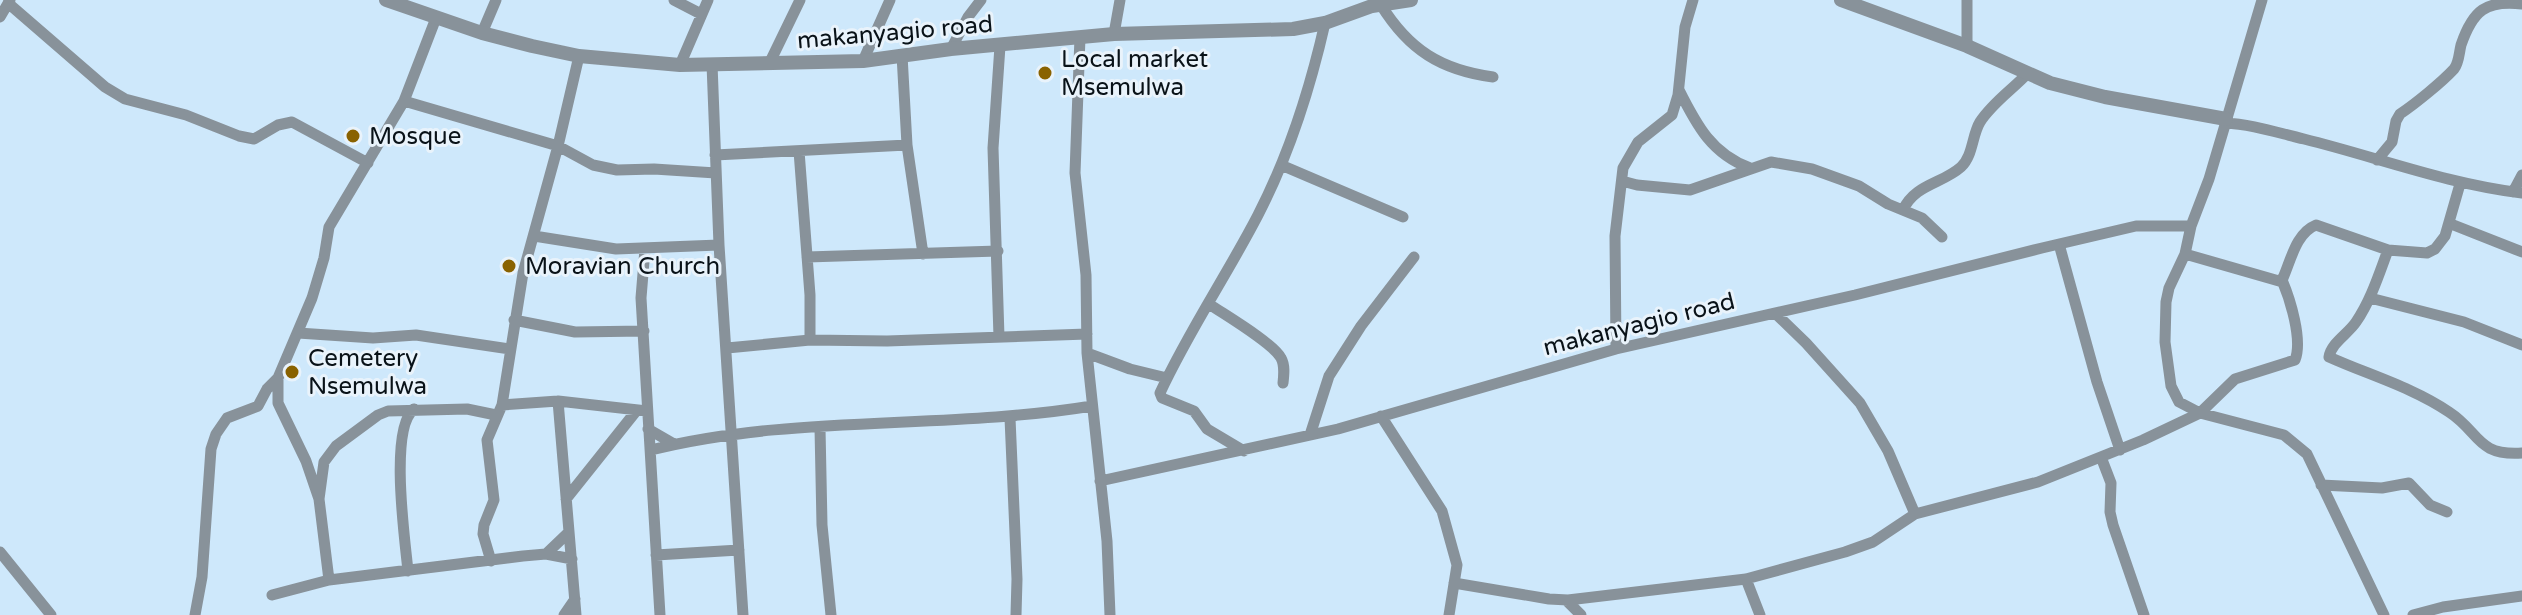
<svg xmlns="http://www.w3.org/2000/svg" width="2522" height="615" viewBox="0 0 2522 615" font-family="'Varela Round',sans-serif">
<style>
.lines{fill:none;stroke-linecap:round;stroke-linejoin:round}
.minor{stroke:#88929a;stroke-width:11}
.tertiary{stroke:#88929a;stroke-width:14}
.poi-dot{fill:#896200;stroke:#e9f3fb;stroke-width:3}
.labels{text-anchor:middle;stroke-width:6;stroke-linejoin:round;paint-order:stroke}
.street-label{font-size:24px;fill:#091218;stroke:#e9f3fb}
.poi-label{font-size:24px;fill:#091218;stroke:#e9f3fb;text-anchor:start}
</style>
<rect width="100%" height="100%" fill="#cee8fb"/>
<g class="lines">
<path class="minor" d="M674,0L701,14
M2262,0L2209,179L2191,226L2185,254L2169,288L2166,302L2165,342L2171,386L2179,402L2200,413L2284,435L2307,454L2384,615
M8,3L105,87L125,99L186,115L239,136L254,139L278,125L292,122L368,163
M1381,5C1409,50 1441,70 1493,77
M0,17L10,0
M482,33L496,0
M1114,34L1120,0
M1080,37L1075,173L1086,275L1087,353L1107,541L1110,615
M1967,46V0
M951,49L968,17L981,0
M902,55L907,145L923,254
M863,61L890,0
M712,64L719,245L743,615
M769,64L800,0
M680,65L708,0
M1679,90C1697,126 1712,154 1750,168
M404,101L558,146L593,165L617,170L654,169L716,173
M2225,123C2252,124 2278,133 2304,139C2377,157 2447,184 2522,193
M799,151L810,295V340
M715,155L907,145
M2377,160L2392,142L2396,121L2400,114C2415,104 2442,82 2454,69C2459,63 2459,53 2461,45C2473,10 2486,0 2522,4
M1281,165L1403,217
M1622,181L1637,185L1690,190L1771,162L1812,169L1859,186L1888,204L1922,218L1942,237
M2513,192L2522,175
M1903,210C1915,184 1942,184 1961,167C1973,156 1972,135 1980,122C1992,103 2013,89 2028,73
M2451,224L2522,252
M534,236L616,249L719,245
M2059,244L2097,382L2120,450
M645,249L641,298L660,615
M2388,250C2379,274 2371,300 2356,322C2348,334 2331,343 2329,357C2369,375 2412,387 2449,412C2480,432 2476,456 2522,453
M2185,254L2279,281L2283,278C2291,260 2296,233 2316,225L2388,250L2427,253L2435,249L2445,236L2460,184
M807,257L998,251
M2370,298L2464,322L2522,345
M1209,304C1225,315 1273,343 1281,358C1285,365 1284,374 1283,383
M1776,314L1806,343L1860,403L1888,451L1915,514
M514,320L575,332L644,331
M298,333L373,338L416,335L510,349
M999,337L993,148L1000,46
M727,348L810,340L887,341L1087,334
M1616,349L1615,236L1623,168L1638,142L1672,115L1678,95L1685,27L1693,0
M1087,353L1130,369L1167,378
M558,401L576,615
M502,405L558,401L647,411
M1381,416L1442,511L1457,565L1449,615
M1010,418L1017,579L1016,615
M820,428L822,525L831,615
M648,429L674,444
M1310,435L1329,376L1361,326L1414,257
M651,450C794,414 946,430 1092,406
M1244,451L1207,429L1194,411L1162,398L1160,393C1188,332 1227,275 1258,215C1289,155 1310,89 1325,23
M2101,457L2111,483L2110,512L2113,525L2144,615
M1100,481L1338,429L1616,349L1855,295L2042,248L2136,226H2191
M2321,485L2382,488L2409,483L2430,505L2447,512
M319,499L306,461L278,403V378L312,298L324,258L329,227L404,101L436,18
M566,499L637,410
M0,552L51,615
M546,554L569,532
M656,555L739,550
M491,561L483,534L484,525L494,500L487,440L502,405L523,273L558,146L579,56
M408,571C405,540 389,428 414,409
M1746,579L1760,615
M329,580L319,499L324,462L336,446L378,415L388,411L467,409L496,415
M1454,583L1549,599L1568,600L1746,579L1845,552L1873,542L1915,514L2038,482L2143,440L2200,413L2235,379L2295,360C2303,340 2290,299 2282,280
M272,595L329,580L523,556L546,554L572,559
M1566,600L1581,615
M195,615L202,577L211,449L216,434L227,418L258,406L267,389L278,378
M564,615L575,599
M2413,615L2443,607L2522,596"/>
<path class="tertiary" d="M386,0L482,33L532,46L579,56L680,65L863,61L951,49L1114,34L1293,29L1325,23L1372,6L1411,0
M1841,0L1967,46L2050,83L2105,97L2226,119"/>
</g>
<g class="poi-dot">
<circle cx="1045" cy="73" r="8"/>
<circle cx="353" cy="136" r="8"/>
<circle cx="509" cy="266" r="8"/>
<circle cx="292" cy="372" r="8"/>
</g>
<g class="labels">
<g class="street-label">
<text transform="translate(895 32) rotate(-5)" y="8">makanyagio road</text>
<text transform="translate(1639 324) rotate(-14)" y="8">makanyagio road</text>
</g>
<g class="poi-label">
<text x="1061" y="67">Local market<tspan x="1061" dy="28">Msemulwa</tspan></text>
<text x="369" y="144">Mosque</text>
<text x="525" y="274">Moravian Church</text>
<text x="308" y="366">Cemetery<tspan x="308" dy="28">Nsemulwa</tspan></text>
</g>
</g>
</svg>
